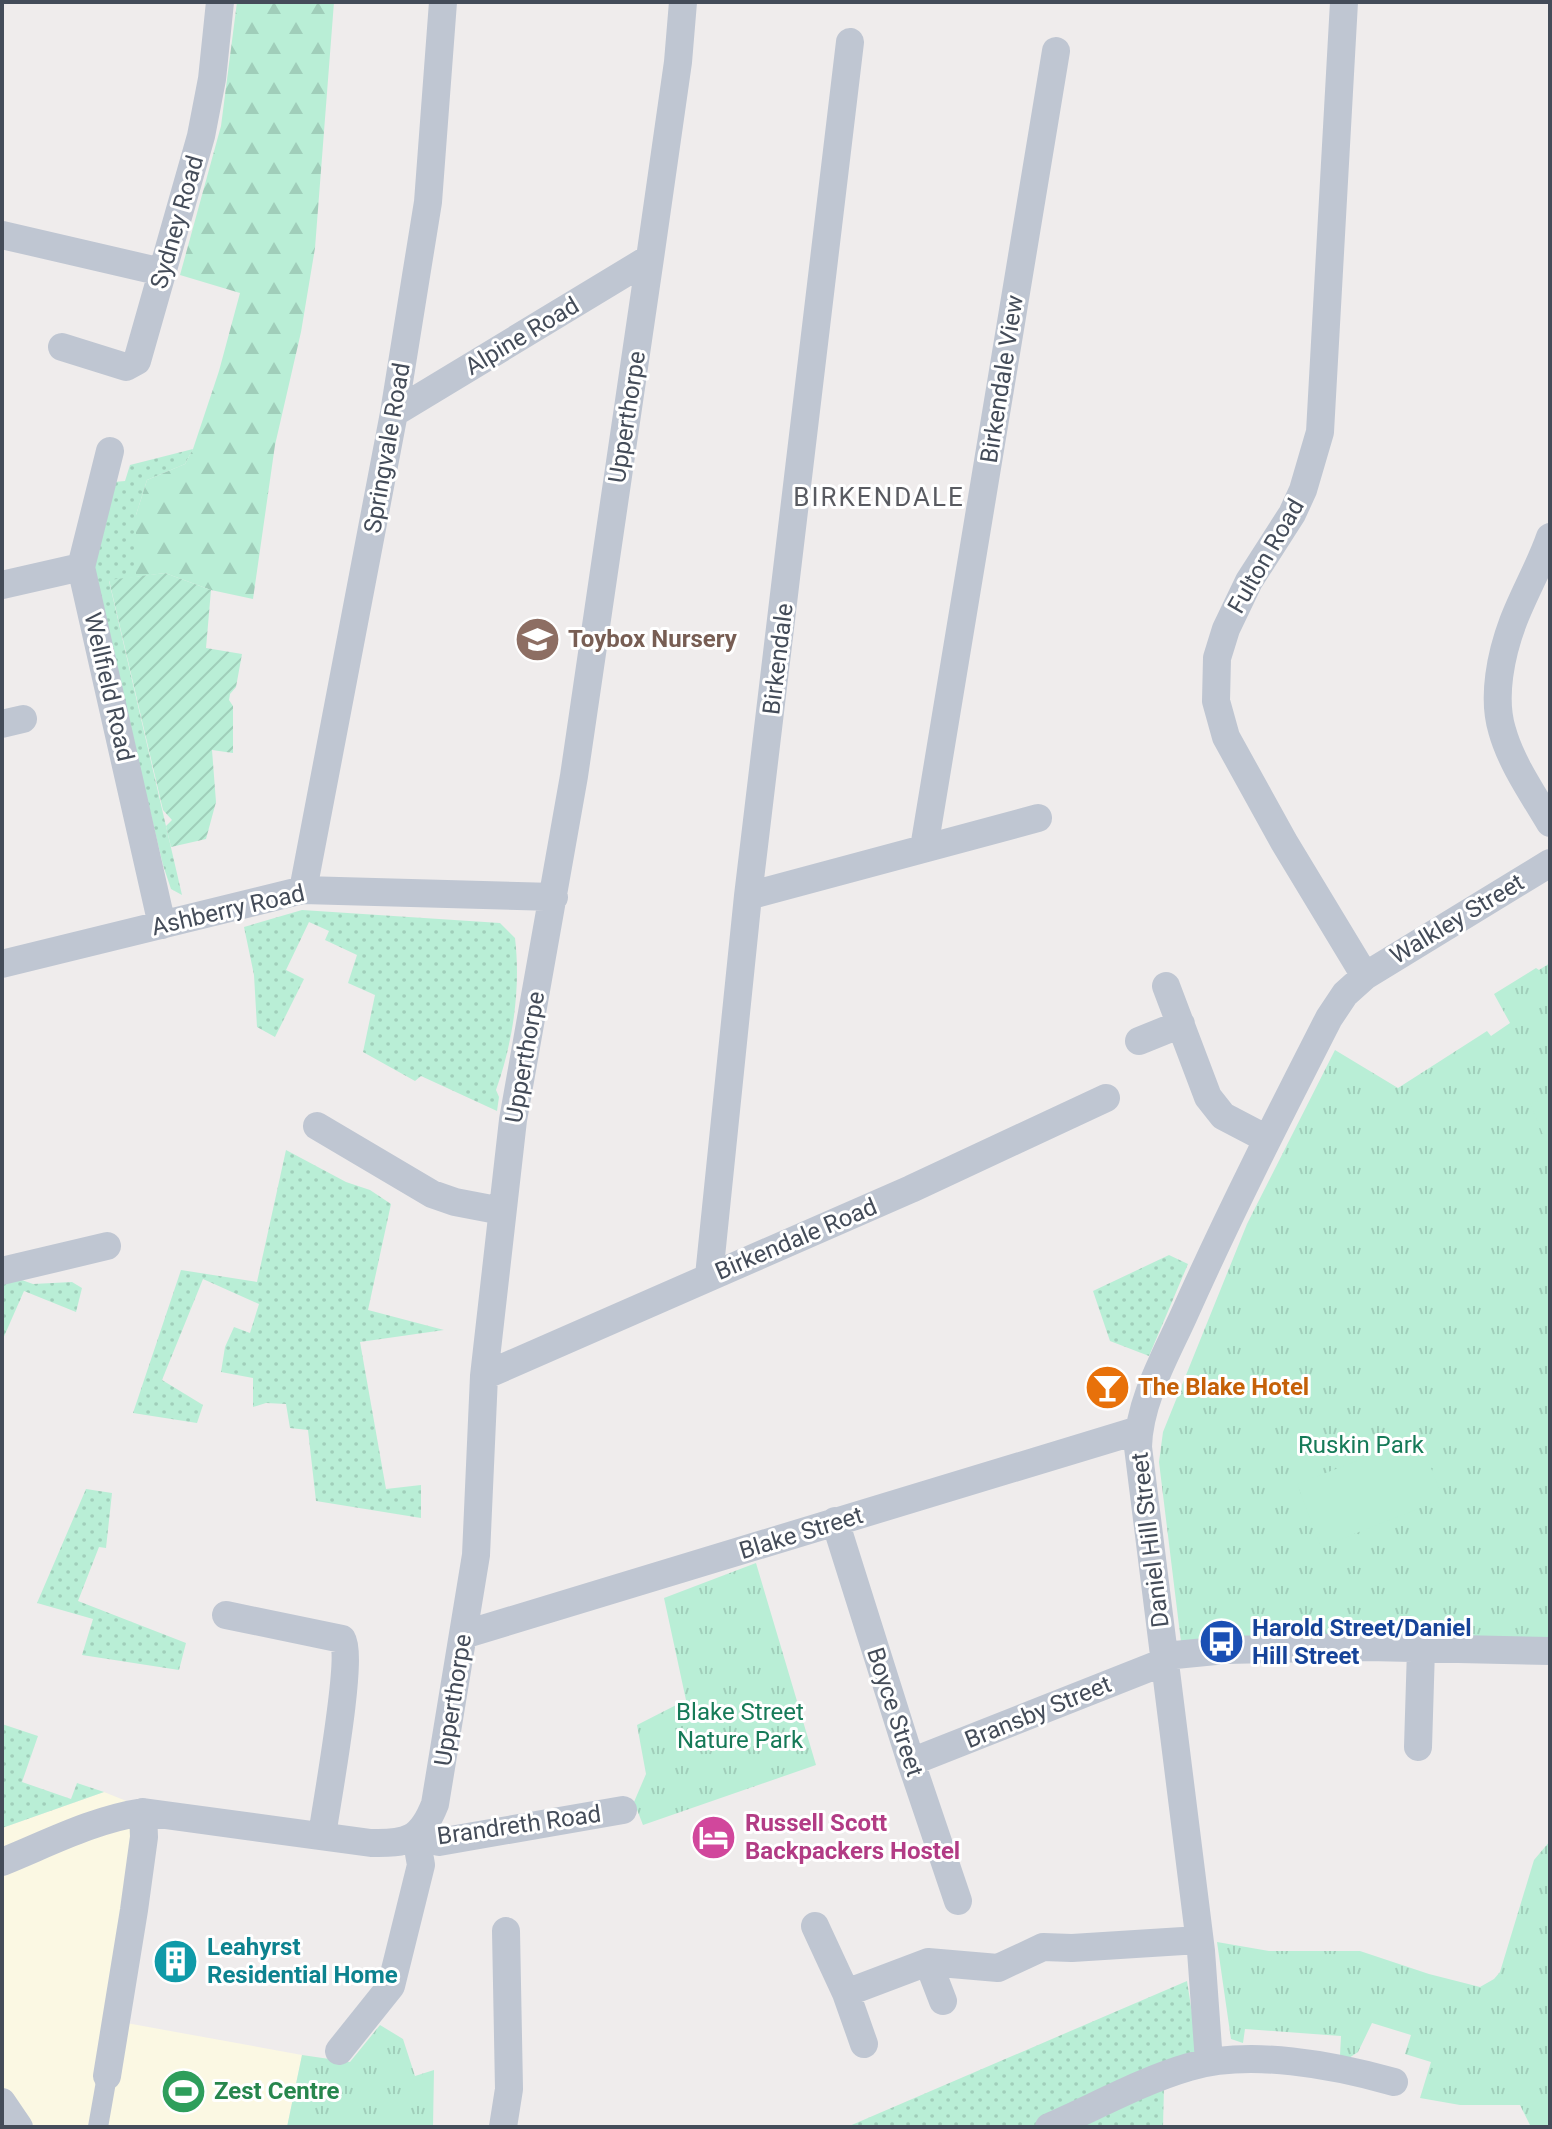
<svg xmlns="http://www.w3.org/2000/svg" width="1552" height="2129" viewBox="0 0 1552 2129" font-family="Roboto,sans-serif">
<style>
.commercial{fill:#fbf8e3}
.grass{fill:url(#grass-dots)}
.forest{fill:url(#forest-firs)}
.park{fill:url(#park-tufts)}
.garden{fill:url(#garden-furrows)}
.pitch{fill:#b9eed6}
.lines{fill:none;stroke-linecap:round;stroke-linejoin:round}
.pedestrian{stroke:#bfc6d2;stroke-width:20}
.minor{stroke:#bfc6d2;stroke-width:28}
.labels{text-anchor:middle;stroke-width:6;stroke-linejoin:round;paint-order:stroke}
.street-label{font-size:24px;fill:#444c59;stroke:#fff}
.education-label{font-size:24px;font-weight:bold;fill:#785e54;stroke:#fff;text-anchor:start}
.food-label{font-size:24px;font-weight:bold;fill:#c56008;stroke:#fff;text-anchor:start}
.park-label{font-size:24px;fill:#167a58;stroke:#fff}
.transit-label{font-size:24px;font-weight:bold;fill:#164399;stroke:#fff;text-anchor:start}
.hotel-label{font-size:24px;font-weight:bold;fill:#b23c85;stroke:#fff;text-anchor:start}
.culture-label{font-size:24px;font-weight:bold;fill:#0d838f;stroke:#fff;text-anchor:start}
.leisure-label{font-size:24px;font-weight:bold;fill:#27864d;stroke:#fff;text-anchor:start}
.neighbourhood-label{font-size:26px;letter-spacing:2px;fill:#595b61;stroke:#fff}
</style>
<defs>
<pattern id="grass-dots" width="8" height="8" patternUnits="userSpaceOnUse" patternTransform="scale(2)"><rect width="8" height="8" fill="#b9eed6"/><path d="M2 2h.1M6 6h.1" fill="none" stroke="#a0ceba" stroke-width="1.8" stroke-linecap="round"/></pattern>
<pattern id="forest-firs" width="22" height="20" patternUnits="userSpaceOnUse" patternTransform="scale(2)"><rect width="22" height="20" fill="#b9eed6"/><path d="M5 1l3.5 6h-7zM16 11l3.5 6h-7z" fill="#a0ceba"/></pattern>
<pattern id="park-tufts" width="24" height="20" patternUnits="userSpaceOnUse" patternTransform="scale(2)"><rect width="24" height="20" fill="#b9eed6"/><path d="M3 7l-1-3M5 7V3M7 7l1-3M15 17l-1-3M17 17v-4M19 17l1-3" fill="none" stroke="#a0ceba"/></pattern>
<pattern id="garden-furrows" width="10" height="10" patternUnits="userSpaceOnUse" patternTransform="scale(2)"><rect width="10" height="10" fill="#b9eed6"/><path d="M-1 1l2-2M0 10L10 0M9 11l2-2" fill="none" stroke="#a0ceba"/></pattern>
</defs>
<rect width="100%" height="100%" fill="#efecec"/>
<path class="commercial" d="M104,1792L129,1802L140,1830L110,2020L302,2055L287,2127H2V1828Z"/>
<path class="grass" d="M193,449L185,464L147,480L136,515V577L109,581L182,895L171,889L163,865L93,573L114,482L125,481L130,465Z
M302,910L500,923L515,938C521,988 513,1042 496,1090L499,1097L497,1111L421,1076L415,1081L363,1052L375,995L348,983L357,955L325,940L329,931L309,922L286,970L304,979L275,1037L257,1027L254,975L244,927Z
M286,1150L346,1182L370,1190L391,1204L368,1310L444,1330L360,1342L386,1489L421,1485V1518L316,1501L308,1430L290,1428L286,1404L266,1403L253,1407V1378L221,1372L225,1347L234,1327L250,1333L259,1304L203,1279L162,1380L203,1405L197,1423L133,1413L181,1270L257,1282Z
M1169,1255L1188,1264L1149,1356L1110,1341L1093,1291Z
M2,1273L33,1284L72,1282L82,1288L76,1312L24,1291L2,1341Z
M86,1489L112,1493L106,1548L99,1547L78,1601L186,1643L179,1670L82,1655L93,1619L37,1603Z
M2,1724L38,1736L22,1782L71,1799L77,1783L104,1792L2,1828Z
M1187,1981L1198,2052L1164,2087L1163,2127H847Z"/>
<path class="forest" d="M237,2H334L315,248L301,332L275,445L253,599L211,590L165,573L136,577V515L147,480L185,464L193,449L219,371L240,293L180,275L221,126Z"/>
<path class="park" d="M1550,963V1638L1181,1642L1159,1462L1163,1432L1247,1224L1335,1050L1398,1088L1487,1031L1491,1036L1510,1023L1494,994L1536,968L1539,970Z
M756,1563L816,1765L643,1825L634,1802L646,1774L637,1725L686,1700L664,1598Z
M1550,1841V2127H1531L1520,2105H1460L1420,2098L1431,2062L1405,2054L1411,2035L1372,2023L1358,2052L1349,2058L1340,2056L1341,2036L1245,2029L1243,2043L1231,2039L1217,1942L1269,1951H1360L1429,1974L1480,1987L1494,1979L1500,1972L1534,1860Z
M380,2025L403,2039L415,2076L434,2070L433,2127H287L302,2055L350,2062Z"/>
<path class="garden" d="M165,573L211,590L206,648L242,654L236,687L230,694L229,700L233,706V753L212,750L216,802L206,839L171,847L166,826L172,820L163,810L109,580Z"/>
<path class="pitch" d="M1550,1096V1151L1530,1104Z
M1419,1437L1443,1499L1321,1547L1297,1484Z"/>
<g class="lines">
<path class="pedestrian" d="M98,2127L107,2076"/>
<path class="minor" d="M1344,2L1320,432L1303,490L1292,514L1249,581L1226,629L1217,658L1216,701L1226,737L1284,842L1365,976
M2,235L162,272
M62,347L126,367L137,361L201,136L212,79L220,2
M394,413L650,258
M110,451L81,567L162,925
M1550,537C1540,566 1524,593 1513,622C1501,654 1492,697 1502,730C1511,763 1533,794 1550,823
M2,585L81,567
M2,724L23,719
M924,848L1056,51
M303,890L394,413L416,276L428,202L443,2
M748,896L1038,818
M2,964L303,890L554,897
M1166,986L1208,1097L1223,1116L1267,1139
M1139,1041L1181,1024
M317,1126L432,1194L455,1202L502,1211
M2,1271L107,1246
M709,1276L748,896L850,42
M484,1376L911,1189L1106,1098
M835,1521L911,1762L958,1901
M226,1615L342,1639C354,1658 326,1805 322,1836
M463,1635L1139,1430
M1418,1747L1421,1649
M911,1762L1164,1662L1175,1655L1226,1650L1368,1647L1550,1651
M2,1862C49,1843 92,1820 143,1812L371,1843C407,1844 421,1840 435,1804L476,1555L484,1376L513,1120L574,776L650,258L678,62L683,2
M815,1926L846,1993L928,1962L998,1968L1043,1947L1072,1948L1199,1940
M928,1962L943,2001
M846,1993L864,2044
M339,2051L391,1986L421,1865L416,1836L439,1842L623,1810
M1209,2062L1201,1951L1138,1447C1139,1401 1166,1355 1184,1315C1229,1214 1279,1116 1329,1018L1345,994L1365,976L1550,863
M107,2076L134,1910L144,1837L143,1812
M2,2102L19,2127
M503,2127L509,2089L506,1931
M1049,2127C1095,2107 1141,2081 1189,2067C1250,2049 1334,2065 1394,2082"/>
</g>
<defs>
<symbol id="school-disc" viewBox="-11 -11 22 22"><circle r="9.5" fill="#8d6e63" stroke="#fff"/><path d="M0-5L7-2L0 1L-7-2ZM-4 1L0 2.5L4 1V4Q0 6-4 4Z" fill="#fff"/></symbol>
<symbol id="bar-disc" viewBox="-11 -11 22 22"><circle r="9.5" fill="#e8710a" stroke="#fff"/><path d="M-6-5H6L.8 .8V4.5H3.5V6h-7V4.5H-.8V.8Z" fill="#fff"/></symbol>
<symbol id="bus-disc" viewBox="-11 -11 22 22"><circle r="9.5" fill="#1a4fb4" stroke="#fff"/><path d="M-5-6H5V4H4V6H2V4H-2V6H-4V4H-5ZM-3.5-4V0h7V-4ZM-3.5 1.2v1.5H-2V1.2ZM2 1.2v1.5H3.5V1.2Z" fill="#fff"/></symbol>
<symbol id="hotel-disc" viewBox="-11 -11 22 22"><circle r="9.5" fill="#d1479c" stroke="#fff"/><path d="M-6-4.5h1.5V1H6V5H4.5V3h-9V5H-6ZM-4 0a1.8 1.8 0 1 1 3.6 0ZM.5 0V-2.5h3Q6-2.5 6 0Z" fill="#fff"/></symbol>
<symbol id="building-disc" viewBox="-11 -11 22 22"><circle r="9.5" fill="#0f9aa8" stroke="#fff"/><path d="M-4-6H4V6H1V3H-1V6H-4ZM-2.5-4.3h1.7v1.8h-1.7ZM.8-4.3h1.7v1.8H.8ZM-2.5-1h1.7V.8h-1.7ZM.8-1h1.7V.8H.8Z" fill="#fff"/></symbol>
<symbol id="stadium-disc" viewBox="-11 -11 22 22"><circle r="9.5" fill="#2e9e5b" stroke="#fff"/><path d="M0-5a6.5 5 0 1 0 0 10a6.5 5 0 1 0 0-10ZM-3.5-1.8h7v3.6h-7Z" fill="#fff"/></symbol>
</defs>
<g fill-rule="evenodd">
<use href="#school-disc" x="512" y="614" width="51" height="51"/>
<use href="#bar-disc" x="1082" y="1362" width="51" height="51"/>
<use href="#bus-disc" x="1196" y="1616" width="51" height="51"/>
<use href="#hotel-disc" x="688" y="1812" width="51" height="51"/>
<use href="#building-disc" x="150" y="1936" width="51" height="51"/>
<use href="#stadium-disc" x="158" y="2066" width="51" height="51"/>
</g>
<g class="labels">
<g class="street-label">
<text transform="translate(177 222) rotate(-74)" y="8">Sydney Road</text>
<text transform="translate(522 336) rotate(-31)" y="8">Alpine Road</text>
<text transform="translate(1002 379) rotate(-81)" y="8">Birkendale View</text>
<text transform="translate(627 417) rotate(-81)" y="8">Upperthorpe</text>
<text transform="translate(387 448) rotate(-80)" y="8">Springvale Road</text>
<text transform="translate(1266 556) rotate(-60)" y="8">Fulton Road</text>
<text transform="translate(778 659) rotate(-83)" y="8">Birkendale</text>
<text transform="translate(109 687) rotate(77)" y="8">Wellfield Road</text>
<text transform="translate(228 910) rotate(-13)" y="8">Ashberry Road</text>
<text transform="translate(1457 919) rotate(-31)" y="8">Walkley Street</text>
<text transform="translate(525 1057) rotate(-80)" y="8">Upperthorpe</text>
<text transform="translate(796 1239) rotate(-23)" y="8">Birkendale Road</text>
<text transform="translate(801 1533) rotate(-17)" y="8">Blake Street</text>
<text transform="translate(1150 1540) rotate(-97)" y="8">Daniel Hill Street</text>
<text transform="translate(453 1700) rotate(-81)" y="8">Upperthorpe</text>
<text transform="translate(895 1712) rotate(72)" y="8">Boyce Street</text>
<text transform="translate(1038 1712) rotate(-22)" y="8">Bransby Street</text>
<text transform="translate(519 1825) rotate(-8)" y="8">Brandreth Road</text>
</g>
<g class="education-label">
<text x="568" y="647">Toybox Nursery</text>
</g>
<g class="food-label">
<text x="1138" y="1395">The Blake Hotel</text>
</g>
<g class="park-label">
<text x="1361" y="1453">Ruskin Park</text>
<text x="740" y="1720">Blake Street<tspan x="740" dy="28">Nature Park</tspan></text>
</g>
<g class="transit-label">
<text x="1252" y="1636">Harold Street/Daniel<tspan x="1252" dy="28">Hill Street</tspan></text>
</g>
<g class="hotel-label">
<text x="745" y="1831">Russell Scott<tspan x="745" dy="28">Backpackers Hostel</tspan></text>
</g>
<g class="culture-label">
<text x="207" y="1955">Leahyrst<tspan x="207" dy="28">Residential Home</tspan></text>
</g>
<g class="leisure-label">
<text x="214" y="2099">Zest Centre</text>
</g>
<g class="neighbourhood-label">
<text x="879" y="506">BIRKENDALE</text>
</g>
</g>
<rect width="1552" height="2129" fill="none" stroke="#444c59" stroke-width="8"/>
</svg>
